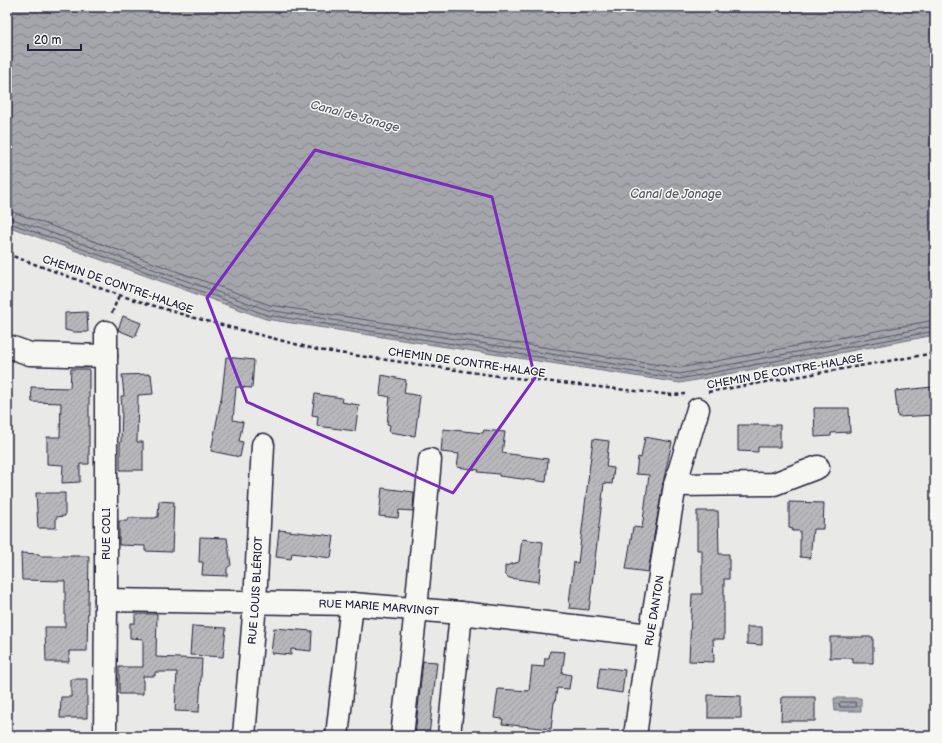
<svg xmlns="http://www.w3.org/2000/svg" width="942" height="743" viewBox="0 0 942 743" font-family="'Balsamiq Sans',sans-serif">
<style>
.water{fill:url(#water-waves);stroke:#71717f}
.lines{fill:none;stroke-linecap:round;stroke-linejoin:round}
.shore{stroke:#565668;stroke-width:1}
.building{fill:url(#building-hatch);stroke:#22223b}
.minor-casing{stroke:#22223b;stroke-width:25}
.path{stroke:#22223b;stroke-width:2.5;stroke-dasharray:4 3;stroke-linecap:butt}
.minor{stroke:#f6f6f2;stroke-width:22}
.marked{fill:none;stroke:#7b2cbf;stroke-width:3;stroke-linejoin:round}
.labels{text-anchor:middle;stroke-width:3;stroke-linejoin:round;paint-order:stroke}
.street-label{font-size:11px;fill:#22223b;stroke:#f6f6f2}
.water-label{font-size:12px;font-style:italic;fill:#565668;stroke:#f6f6f2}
</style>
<defs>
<pattern id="water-waves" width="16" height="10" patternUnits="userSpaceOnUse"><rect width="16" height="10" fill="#a5a5ac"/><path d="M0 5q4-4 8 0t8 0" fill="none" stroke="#86868d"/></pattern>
<pattern id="building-hatch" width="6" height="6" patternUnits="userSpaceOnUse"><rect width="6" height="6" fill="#b8b8bc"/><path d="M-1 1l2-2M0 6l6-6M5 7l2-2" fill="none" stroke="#9e9ea2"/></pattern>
</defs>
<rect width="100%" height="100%" fill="#e9e9e7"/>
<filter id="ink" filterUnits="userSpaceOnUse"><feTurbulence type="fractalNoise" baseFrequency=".025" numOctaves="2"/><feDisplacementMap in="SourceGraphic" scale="8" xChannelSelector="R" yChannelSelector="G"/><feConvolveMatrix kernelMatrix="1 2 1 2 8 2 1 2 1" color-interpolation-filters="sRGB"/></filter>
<g filter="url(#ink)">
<path class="water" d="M7,7H935V335L680,383L266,319L7,226Z
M834,698H861V711H835Z"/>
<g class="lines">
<path class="shore" d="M7,211L13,212L270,305L679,368L935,320
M7,217L268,310L679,374L935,326
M7,222L267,315L679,379L935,331
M841,702H855L857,706L855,707H840L839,704Z"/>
</g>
<path class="building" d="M87,312L88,332H74L65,330V313Z
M123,316L141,323L135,337L118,330Z
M226,357L254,360L252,388L236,387L233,420L243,422L239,441L243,442L240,457L211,451L222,394Z
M71,369H89V464H80V482L62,483L63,465L47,464V437H60L61,403L32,402L31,387L70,388Z
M151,374L153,394L138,395L137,442H143V470H120V442H121L122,409L121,396H124L122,375Z
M382,375L406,380L404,393L420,396L415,436L389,432L390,425L387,424L390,397L380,395Z
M932,387L935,415L898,417L895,391Z
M315,394L342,398L341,402L359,405L355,431L317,426L318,416L312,415Z
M814,408H849L850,432L831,433V436L815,437Z
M738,425H780V447H758V452L738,451Z
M443,429L483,433L484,430L505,432L502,453L548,459L546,482L499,476V474L478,472L479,470L457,467L459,454L441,452Z
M645,437L672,442L663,483L648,572L626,569L633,527L642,528L649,475L636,474L638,457L641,458Z
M593,439L609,441L606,467L614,468L612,484L604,483L589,610L569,608L570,603H569L574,562L578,563Z
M382,488L414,492L413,511L399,510L398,518L379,516Z
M36,493H65V516L56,517V528H38Z
M159,501L174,502L172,552L145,551V546L119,545V521H128V518H156V517H158Z
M789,502L824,503L823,529H813L810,558L800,557V531H792L793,529L789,528Z
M697,511H718L719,554H729V579H724V639H713L714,662L689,661L692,594H702V550H697Z
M279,530L334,536L331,558L292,553L291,559L276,557Z
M200,537L227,538L231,565L227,568V576L202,575L203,562H199Z
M522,539L543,542L539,582L509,578L505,574V566L519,562Z
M21,553L39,554L40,556H89L87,651H69V662H46L45,627H65V581L22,580Z
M135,614H157L156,657L202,659L199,712L175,711L177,672H155V676H143V694H119V667H143V639L130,638V623H135Z
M192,626L226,628L223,657L190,655Z
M747,627H762V645L747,644Z
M274,628L312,631L311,651L291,649V655L271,653Z
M830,637H873V663H853V658H830Z
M550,651L565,652L562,673L571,675L569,689L557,688L555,702H554L551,729L502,724L503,719L494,718L498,689L529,691L532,666L544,667L545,658H549Z
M423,661L437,662L429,736H415Z
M600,667L625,670L622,693L597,689Z
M71,679H87V718H60L61,697H71Z
M708,695L741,696V718H708Z
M782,697H815V721H781Z"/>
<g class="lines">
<defs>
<g id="minor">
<path d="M7,346L30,354L106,356"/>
<path d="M675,485L774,484L818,467"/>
<path id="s1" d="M106,600L352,604L461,613L650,635"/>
<path d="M105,736L106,600V332"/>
<path id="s2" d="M244,736L255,603L263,445"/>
<path d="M337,736L352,604"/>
<path d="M402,736L416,609L430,460"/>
<path d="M449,736L461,613"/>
<path id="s3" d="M635,736L643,678L675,485L698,409"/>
</g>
</defs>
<use href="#minor" class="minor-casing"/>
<path class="path" d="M7,254L119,295L191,317L318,350L498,376L672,395L685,394
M112,313L119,295
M708,392L935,353"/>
<use href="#minor" class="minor"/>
</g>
</g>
<path class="marked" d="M315,150L492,197L535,378L453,493L247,402L207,298Z"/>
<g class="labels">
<g class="street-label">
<text transform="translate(118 284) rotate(19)" y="4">CHEMIN DE CONTRE-HALAGE</text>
<text transform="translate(467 362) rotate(8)" y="4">CHEMIN DE CONTRE-HALAGE</text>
<text transform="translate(785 371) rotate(-10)" y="4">CHEMIN DE CONTRE-HALAGE</text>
<text transform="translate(106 534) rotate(-90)" y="4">RUE COLI</text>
<text dy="4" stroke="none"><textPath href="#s2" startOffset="146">RUE LOUIS BLÉRIOT</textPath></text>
<text dy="4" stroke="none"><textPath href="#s1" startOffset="273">RUE MARIE MARVINGT</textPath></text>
<text dy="4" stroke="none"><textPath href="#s3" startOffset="127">RUE DANTON</textPath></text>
</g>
<g class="water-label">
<text transform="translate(355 116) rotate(15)" y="4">Canal de Jonage</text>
<text x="676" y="198">Canal de Jonage</text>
</g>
</g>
<rect width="942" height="743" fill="none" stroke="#f6f6f2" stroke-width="24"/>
<rect x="12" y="12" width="918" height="719" fill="none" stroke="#22223b" stroke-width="1.5" filter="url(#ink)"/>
<path d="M28 44v6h53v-6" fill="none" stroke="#22223b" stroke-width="2"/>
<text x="34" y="44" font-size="12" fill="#22223b" stroke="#f6f6f2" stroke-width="3" paint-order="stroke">20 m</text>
</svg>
